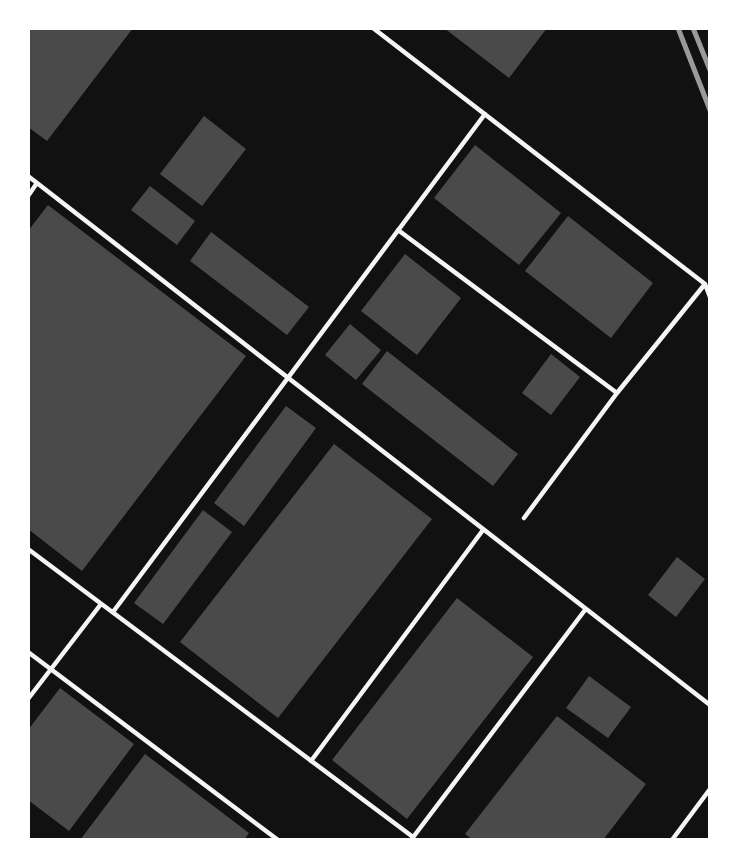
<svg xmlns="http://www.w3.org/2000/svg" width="738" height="868" viewBox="0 0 738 868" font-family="'Roboto Serif',serif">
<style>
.building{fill:#4a4a4a}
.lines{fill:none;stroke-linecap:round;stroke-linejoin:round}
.service{stroke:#f5f5f5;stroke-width:4.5}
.rail{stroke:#9a9a9a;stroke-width:5}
</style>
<rect width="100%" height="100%" fill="#111"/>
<path class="building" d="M28,28H133L47,141L28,127Z
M444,28H547L509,78Z
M204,116L246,149L202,206L160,174Z
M475,145L561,213L519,265L434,198Z
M150,186L195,221L177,245L131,210Z
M48,205L246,356L82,571L28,529V231Z
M568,216L653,283L611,338L525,271Z
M211,232L309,307L287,335L190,261Z
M405,254L461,298L417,355L361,311Z
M350,324L381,350L356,380L325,355Z
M387,351L518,454L493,486L362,384Z
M551,354L580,377L551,415L522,393Z
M286,406L316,428L244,526L214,503Z
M334,444L432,519L278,718L180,642Z
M203,510L232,532L163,624L134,603Z
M677,557L705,579L676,617L648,595Z
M457,598L533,657L407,819L332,760Z
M589,676L631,707L608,738L566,708Z
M60,688L134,744L69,831L28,800V730Z
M557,716L646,784L603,840H473L465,834Z
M145,754L249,833L244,840H80Z"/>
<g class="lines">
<path class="service" d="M373,28L705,284L710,297
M28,176L710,705
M28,196L37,183
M398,230L617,393
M524,518L617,393L705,284
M28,549L413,837
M113,612L485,114
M28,652L278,840
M28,699L101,604
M311,761L483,530
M411,840L585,610
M672,840L710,789"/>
<path class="rail" d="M678,28L710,110
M693,28L710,70"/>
</g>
<rect width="738" height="868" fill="none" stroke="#ffffff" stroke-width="60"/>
</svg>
